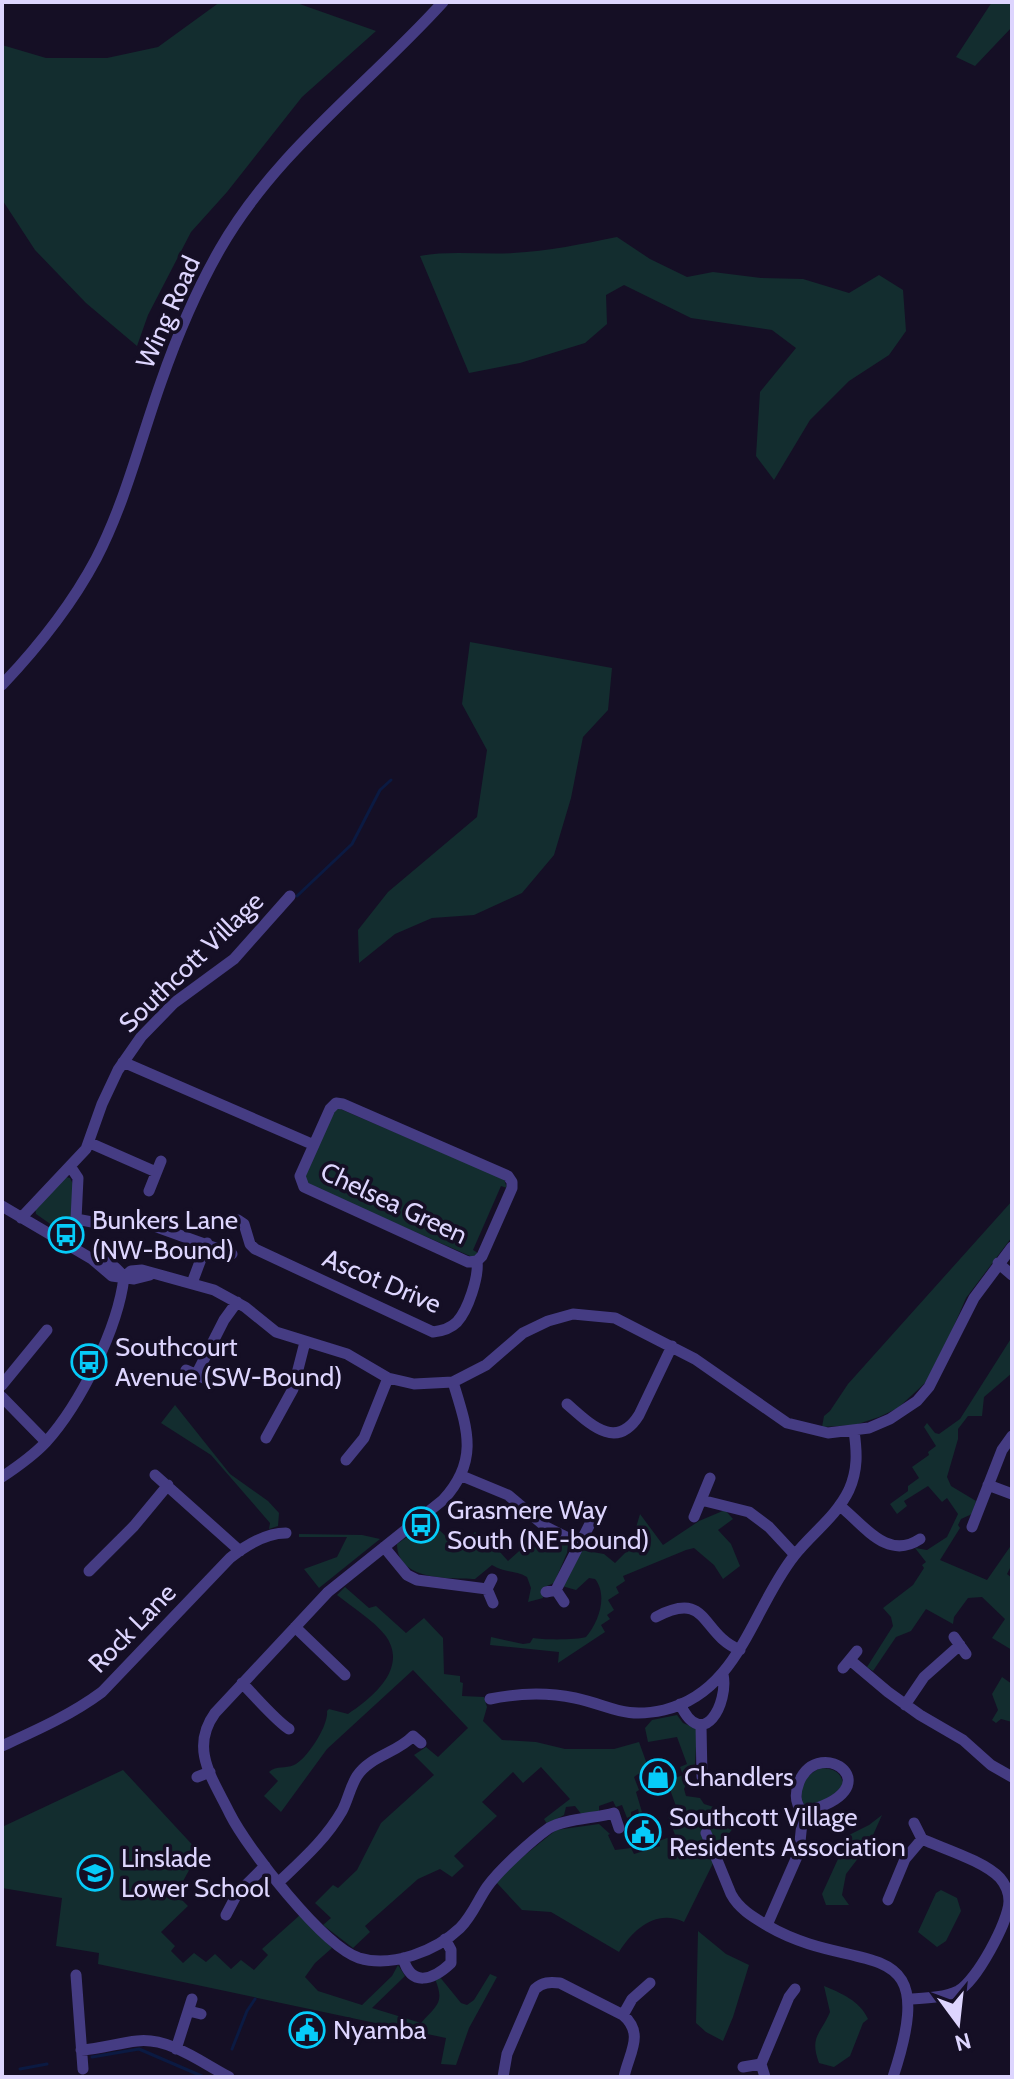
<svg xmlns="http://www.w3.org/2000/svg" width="1014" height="2079" viewBox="0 0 1014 2079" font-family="Cabin,sans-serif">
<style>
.green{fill:#132d2f}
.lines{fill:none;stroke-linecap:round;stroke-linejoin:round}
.stream{stroke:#0b1a42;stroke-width:3}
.minor{stroke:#453c83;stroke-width:11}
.labels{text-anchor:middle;stroke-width:7;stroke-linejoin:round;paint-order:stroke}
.street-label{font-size:26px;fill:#ddd5fe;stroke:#150f25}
.poi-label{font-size:26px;fill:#ddd5fe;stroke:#150f25;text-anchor:start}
</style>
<rect width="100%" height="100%" fill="#150f25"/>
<path class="green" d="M220,2H294L376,31L302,97L227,192L191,232L148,315L137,346L86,303L35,250L3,201L2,45L46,58H107L158,47Z
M992,2H1012V27L975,66L956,57Z
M617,237L650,259L687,277L713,272L761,278L803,279L849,293L879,275L903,290L906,331L889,355L849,381L810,420L774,480L756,456L760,392L796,348L772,330L691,318L624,285L606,295L607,324L585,343L520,363L469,373L420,256C451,250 481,255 513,253C548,251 583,244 617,237Z
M470,642L612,668L608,710L583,737L571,798L554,855L522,893L474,915L432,918L395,934L359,963L358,930L388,892L477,817L487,750L462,704Z
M338,1108L504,1179L507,1188L501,1186L473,1250L478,1253L475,1256H470L308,1185L305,1176L334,1110Z
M66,1177L70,1178L73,1184L72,1239L36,1214L35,1207Z
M1012,1201V1237L966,1298L937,1365L925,1383L898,1408L879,1417L855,1425L822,1427L824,1416L830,1411L848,1384Z
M1012,1337V1373L984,1397L982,1416H968L958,1429V1439L947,1477L951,1486L976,1501L972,1514L961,1519L958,1525L960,1528L940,1560L987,1580L1012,1544V1564L1007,1574L1012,1578V1650L992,1638L1005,1619L982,1597L968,1598L954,1617L953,1624L926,1609L911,1631L896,1637L873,1671L867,1667L893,1626L891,1617L883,1608L913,1585L924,1568L922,1565L926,1562L915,1548L927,1550L947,1537L958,1514L947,1498L942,1502L928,1486L904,1501L907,1506L897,1514L890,1504L908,1491V1486L919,1478L912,1467L929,1455L928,1452L936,1446L924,1427L927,1423L935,1433L939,1434L960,1419Z
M175,1405L230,1474L268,1501L279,1513L278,1526L269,1529L270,1523L211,1455L161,1423Z
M725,1510L733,1519L718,1530L731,1544L740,1566L723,1579L714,1565L694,1548L686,1550L623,1576L625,1581L616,1587L619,1593L608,1600L614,1610L607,1615L610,1619L601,1625L605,1632L558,1663L559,1652L490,1645L491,1637L523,1644L530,1643L533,1638C542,1640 579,1640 586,1637C599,1622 608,1595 595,1579L589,1578L576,1590L562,1586L581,1550L604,1554L615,1563L630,1548L640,1514L663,1545L699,1521Z
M430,1521L459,1549L475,1532L491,1542L508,1561L545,1528L568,1544L567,1553L554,1583L542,1588L543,1598L528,1602L531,1588L527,1577C515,1570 504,1573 492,1565L475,1579C449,1578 397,1581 397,1544Z
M299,1534L362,1535L380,1539L319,1588L304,1569L337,1557L347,1537H299Z
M345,1587L369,1608L376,1606L406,1633L424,1618L443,1638L444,1674L460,1676V1682L463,1683L462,1696L484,1697L487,1707L483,1721L502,1740L536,1742L565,1749H614L639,1742L648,1767L634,1777L639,1790L636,1792L642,1812L639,1813L638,1809L631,1812V1816L627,1818L622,1805L616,1807L613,1801L599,1806V1814L582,1815L575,1806L566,1807L564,1815L547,1824L544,1819L570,1799L541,1767L523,1783L513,1772L482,1802L497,1816L454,1856L464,1866L452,1877L440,1869L418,1879L365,1926L370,1932L353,1948L323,1925L331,1918L315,1903L333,1885L338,1888L357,1870L381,1823L434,1775L414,1755L426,1747L438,1757L468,1728L413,1670L327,1749L281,1812L264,1796L278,1781L269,1772C277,1765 285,1769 294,1765C307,1759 329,1725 327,1711L329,1709L348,1714C374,1697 409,1667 385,1635C373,1620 352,1607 337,1595Z
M1002,1677L1012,1684V1722L1001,1719L996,1723L992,1720L998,1710L992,1694Z
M677,1715L683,1723L697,1729L695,1765L684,1789L686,1796L700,1798L704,1804L743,1816L726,1837L684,1922C657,1909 634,1928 619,1952L551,1912L522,1910L496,1882L510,1867L556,1830L599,1824L610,1834L608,1835L615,1850L631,1848L634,1854L660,1846L659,1841L675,1835L667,1813L677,1809L667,1781L683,1775L680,1767L687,1764L677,1737L648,1742L645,1728L652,1720Z
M821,1768C832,1769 840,1770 843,1783C838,1795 817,1805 804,1805C796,1789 806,1774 821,1768Z
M123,1770L199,1852L176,1894L188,1906L161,1932L175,1946L171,1951L183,1963L194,1953L206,1962L215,1954L231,1969L241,1960L254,1970L268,1955L262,1949L300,1915L332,1948L315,1963L305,1977L318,1991L362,2005L392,1976L398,1965L405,1976L372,2008L421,2023C437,2005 445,2003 435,1979L439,1976L461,2003L467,2005L474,2000L490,1974L497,1977L469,2028L456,2065L441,2064L446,2038L98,1964L99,1953L56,1946L62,1898L2,1888V1827Z
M882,1815L869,1844L846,1874L842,1895L849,1905H826L822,1894L849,1835L869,1825Z
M941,1890L957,1898L961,1911L946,1941L937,1947L918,1932L936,1893Z
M698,1931L726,1954L749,1965L733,2017L723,2041L706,2032L696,2023Z
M824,1986C841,1993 860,2001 868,2019L863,2023L850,2056L834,2067L819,2063C809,2036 821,2034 830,2012Z"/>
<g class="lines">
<path class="stream" d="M297,896L352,844L380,790L391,780
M232,2049L247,2011L255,1999
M92,2057L139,2049L204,2077
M20,2069L47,2064"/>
<path class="minor" d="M2,685C39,646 71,606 96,559C125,503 140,441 161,382C177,336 196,291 220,249C276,151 368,85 443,2
M123,1062L314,1145
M336,1103L343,1104L508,1176L512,1182V1188L482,1256L477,1261L468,1262L304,1187L300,1176L330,1109Z
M90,1143L156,1172
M70,1166L78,1178L75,1240
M149,1191L161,1161
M2,1206L92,1259L112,1276L134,1279L150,1275
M21,1218L86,1149L102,1104L118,1070L141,1037L174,1003L234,959L290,896
M76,1219L92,1222
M238,1220L244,1224L250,1244L255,1249L433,1332C442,1331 450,1329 457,1322C468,1310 479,1277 477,1261
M143,1222L232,1254
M96,1259C109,1261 116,1267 124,1277
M998,1263L1012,1275
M124,1277L131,1271L142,1270L214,1290L245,1307L276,1332L347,1354L388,1378L414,1384L453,1382L486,1365L523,1333L548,1321L573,1314L615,1318L695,1359L787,1423L828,1433L869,1428L890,1419L917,1401L929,1387L974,1298L1012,1247
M192,1283L207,1243
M186,1370L206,1379
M196,1375L224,1320L237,1302
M453,1382C467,1428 480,1460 443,1500L328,1592L215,1713C189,1749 213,1779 230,1814C247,1848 323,1946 359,1958C392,1968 436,1951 460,1928C472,1916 478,1900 487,1887C499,1870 532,1840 549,1828C563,1819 597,1818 614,1813L619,1828
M2,1385L47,1330
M2,1397L46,1442
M567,1404C589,1423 616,1452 639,1415L672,1346
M266,1438L293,1389L305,1342
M346,1460L364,1438L388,1378
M155,1475L240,1551
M462,1476L508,1495L546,1527L578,1543
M2,1477C17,1467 33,1456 46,1442C80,1404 118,1329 124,1277
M988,1485L1012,1494
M701,1500L749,1512L769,1527L795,1555
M840,1506C864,1525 887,1561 920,1539
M694,1517L710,1478
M972,1527L1002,1450L1012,1436
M384,1547L407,1575L417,1580L487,1589
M89,1571L134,1526L168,1485
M492,1579L487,1589L493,1603
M556,1590L594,1516
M546,1592L556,1590L564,1602
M656,1617C709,1589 700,1634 740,1650
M295,1627L345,1675
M954,1637L966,1654
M850,1660L888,1692L920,1715L963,1740L991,1765L1012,1777
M843,1668L857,1651
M242,1683C254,1695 276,1721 289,1729
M490,1699C519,1693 546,1692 575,1698C612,1706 623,1719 664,1710C739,1692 752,1609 794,1556C812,1533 836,1517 849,1490C858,1470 857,1452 854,1431
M680,1704C703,1753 729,1703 723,1674
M905,1705L924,1677L960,1645
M701,1726L702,1777
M2,1746C37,1730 71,1715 102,1692L230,1558C245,1546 266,1533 286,1533
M197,1777L210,1772
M914,1823L922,1839
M706,1833L731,1894C739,1909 753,1917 768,1926C858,1978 943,1926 893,2077
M279,1882C302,1860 326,1839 342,1811C348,1800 350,1787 357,1776C370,1756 397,1753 413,1736L421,1743
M888,1900L905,1859L922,1839C944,1849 984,1861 1000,1878C1005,1884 1009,1893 1009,1901C1009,1921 976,1982 958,1991C943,1998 925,1998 909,1999
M226,1915L237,1894L265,1866
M767,1925L799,1852L803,1812C794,1803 795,1793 799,1782C820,1733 896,1789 803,1812
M403,1958C411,1987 432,1981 451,1963V1950L445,1939
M76,1975L83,2069
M189,2011L201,2014
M623,2015L632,1999L650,1983
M176,2049L192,1999
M81,2050C101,2049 118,2043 137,2041C169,2037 202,2063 229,2077
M743,2067L761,2064
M503,2077L507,2054L535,1989C543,1982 549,1982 560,1983L623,2015C645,2034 629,2053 624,2077
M765,2077L761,2064L789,1997L795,1989"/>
</g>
<defs>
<symbol id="bus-ring" viewBox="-11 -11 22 22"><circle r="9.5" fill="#150f25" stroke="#06cbf9" stroke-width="1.5"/><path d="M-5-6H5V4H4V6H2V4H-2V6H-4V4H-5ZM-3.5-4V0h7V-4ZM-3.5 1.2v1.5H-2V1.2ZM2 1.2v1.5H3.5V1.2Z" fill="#06cbf9"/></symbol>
<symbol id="shop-ring" viewBox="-11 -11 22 22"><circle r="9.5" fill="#150f25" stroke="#06cbf9" stroke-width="1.5"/><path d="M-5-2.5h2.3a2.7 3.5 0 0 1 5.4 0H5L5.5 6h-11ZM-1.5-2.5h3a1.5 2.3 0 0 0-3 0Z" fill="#06cbf9"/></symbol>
<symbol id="civic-ring" viewBox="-11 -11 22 22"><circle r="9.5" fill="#150f25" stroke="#06cbf9" stroke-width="1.5"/><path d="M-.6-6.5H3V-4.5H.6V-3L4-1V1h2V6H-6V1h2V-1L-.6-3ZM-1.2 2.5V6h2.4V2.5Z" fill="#06cbf9"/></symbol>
<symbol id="school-ring" viewBox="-11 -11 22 22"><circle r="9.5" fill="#150f25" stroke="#06cbf9" stroke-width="1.5"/><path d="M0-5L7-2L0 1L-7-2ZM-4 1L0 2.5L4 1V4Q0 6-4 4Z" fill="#06cbf9"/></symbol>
</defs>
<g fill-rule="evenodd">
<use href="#bus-ring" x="46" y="1215" width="40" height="40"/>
<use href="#bus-ring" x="69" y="1342" width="40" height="40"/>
<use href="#bus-ring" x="401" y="1505" width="40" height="40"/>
<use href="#shop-ring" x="638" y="1757" width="40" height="40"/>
<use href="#civic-ring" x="623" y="1812" width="40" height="40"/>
<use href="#school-ring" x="75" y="1853" width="40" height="40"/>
<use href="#civic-ring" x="287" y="2010" width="40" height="40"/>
</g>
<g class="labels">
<g class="street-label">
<text transform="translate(168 312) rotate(-66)" y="9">Wing Road</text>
<text transform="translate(191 962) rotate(-44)" y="9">Southcott Village</text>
<text transform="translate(394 1203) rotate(25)" y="9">Chelsea Green</text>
<text transform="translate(382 1281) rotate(23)" y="9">Ascot Drive</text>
<text transform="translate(132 1628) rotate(-46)" y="9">Rock Lane</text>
</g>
<g class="poi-label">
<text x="92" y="1229">Bunkers Lane<tspan x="92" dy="30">(NW-Bound)</tspan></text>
<text x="115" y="1356">Southcourt<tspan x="115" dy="30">Avenue (SW-Bound)</tspan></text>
<text x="447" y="1519">Grasmere Way<tspan x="447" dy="30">South (NE-bound)</tspan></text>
<text x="684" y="1786">Chandlers</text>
<text x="669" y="1826">Southcott Village<tspan x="669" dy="30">Residents Association</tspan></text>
<text x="121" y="1867">Linslade<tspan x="121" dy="30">Lower School</tspan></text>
<text x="333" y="2039">Nyamba</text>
</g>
</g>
<rect width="1014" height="2079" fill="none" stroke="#ddd5fe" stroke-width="8"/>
<g transform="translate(958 2023) rotate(165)" stroke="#150f25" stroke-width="6" paint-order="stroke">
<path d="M0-6L14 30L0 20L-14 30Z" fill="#ddd5fe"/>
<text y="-12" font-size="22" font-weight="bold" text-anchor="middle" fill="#ddd5fe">N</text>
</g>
</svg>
